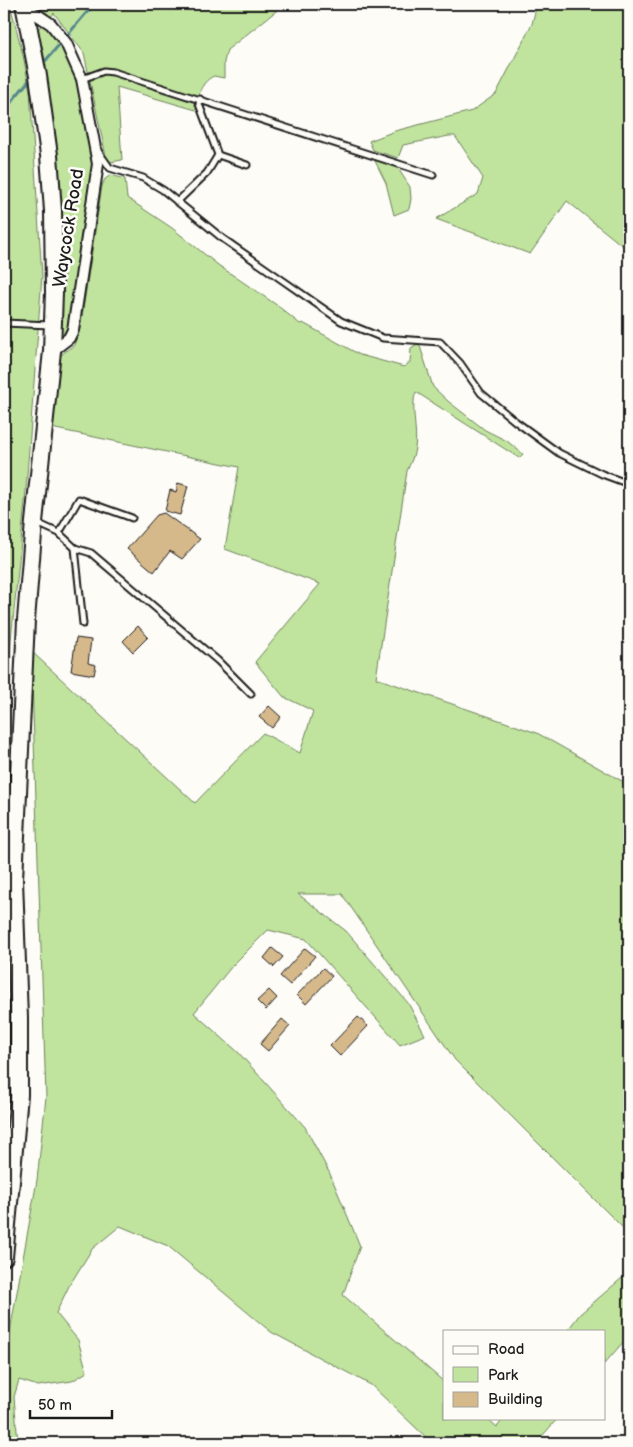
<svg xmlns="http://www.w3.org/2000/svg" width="633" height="1447" viewBox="0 0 633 1447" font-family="'Balsamiq Sans',sans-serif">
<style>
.green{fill:#c0e49d;stroke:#6e805c}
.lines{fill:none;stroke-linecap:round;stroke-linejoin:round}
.stream{stroke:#57878d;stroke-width:3}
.building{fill:#d6b98b;stroke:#1c1c1c}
.lane-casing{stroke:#1c1c1c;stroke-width:9}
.street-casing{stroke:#1c1c1c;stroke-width:14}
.primary-casing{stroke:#1c1c1c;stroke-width:20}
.lane{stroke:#fdfcf7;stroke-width:5}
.street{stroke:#fdfcf7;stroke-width:10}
.primary{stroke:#fdfcf7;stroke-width:16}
.labels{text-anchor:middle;stroke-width:5;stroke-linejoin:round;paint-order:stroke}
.street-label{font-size:18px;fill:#1c1c1c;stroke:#fdfcf7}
</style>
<rect width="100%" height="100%" fill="#fdfcf7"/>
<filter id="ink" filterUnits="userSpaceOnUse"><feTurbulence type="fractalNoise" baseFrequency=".02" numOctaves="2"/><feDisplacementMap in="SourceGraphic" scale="10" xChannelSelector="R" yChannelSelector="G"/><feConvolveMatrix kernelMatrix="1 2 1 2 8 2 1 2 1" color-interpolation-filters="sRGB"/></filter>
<g filter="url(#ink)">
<path class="green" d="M4,4H10L23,55L30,91L42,276L25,502L11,640L4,772Z
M38,4H285L227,50L224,62V78L214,76C200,82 198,97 196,110L117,87L122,160L111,162L107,161L84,53L54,13L51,17Z
M537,4H629V251L567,201L530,254L436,219L478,194L483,178L455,136H449L403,145L398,158L373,150L369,141L395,131L472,111L496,94L532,24Z
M42,25L50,29L63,46L72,66L83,107L94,167L68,329L65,335L60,334L42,67L46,66L42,45H38L37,30Z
M374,159L397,167L410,187L411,199L409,209L394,215L386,183Z
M111,175L125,179L127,198L172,228L218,265L278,306L300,324L303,323L360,355L404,367L410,362L411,348L419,343L433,387L449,402L485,430L507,441L523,454L519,458L416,392C410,406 418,431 415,448C414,456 410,464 407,471L376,678L537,733L629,785V1234L455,1060L342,894H298L346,931L408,1003L425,1035L400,1045L306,939L268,930L232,966L194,1013L238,1052L305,1127L330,1174L360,1246L343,1295L444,1382V1418H487L497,1427L504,1418H558L536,1443H432L371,1385L271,1332L168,1246L120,1226L92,1249L69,1286L56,1313L78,1340L87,1372L72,1381L38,1386L19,1380L14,1397L18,1443H4V1365L37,1180L46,1097L31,651L195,803L263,733L300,753L313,711L284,697L255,662L320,584L225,549L239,467L51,428L57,361L62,354L74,345L80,329L102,186L105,179Z
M629,1272V1341L625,1340L604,1364V1331H567L580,1314Z"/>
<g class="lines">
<path class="stream" d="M41,66L94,4
M4,114L12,101L32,77"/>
</g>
<path class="building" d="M178,483L188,486L180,515L165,511L170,490L176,492Z
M164,513L200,539L182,559L170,551L154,572L127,549L157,515Z
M138,626L148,637L133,652L123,641Z
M76,638L91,640L88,663L96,665L94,675L71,671Z
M269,706L281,717L272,728L259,717Z
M272,948L283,957L274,967L264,958Z
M305,948L315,956L290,985L280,976Z
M323,968L332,976L306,1004L297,995Z
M269,990L277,998L266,1010L257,1001Z
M358,1017L368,1026L340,1056L330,1046Z
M282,1019L290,1026L268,1051L260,1044Z"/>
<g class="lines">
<defs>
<path id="lane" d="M82,79L104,71L113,72L433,175
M98,151L110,168L143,178L163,190L222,238L341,321L383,338L440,342L460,363L481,393L515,421L559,453L602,474L629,484
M218,155L247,165
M177,202L207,173L218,155L199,104L200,99
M4,323L50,325
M37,523L59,533L79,499L132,518
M59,533L75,548L83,624
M75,548L91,553L218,661L251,694"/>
<path id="street" d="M24,6L51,24L66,43L82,79L98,164L73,330L69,338L52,351"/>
<path id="primary" d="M4,1257L19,1095V1018L14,880L26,620L34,522L52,351L54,292L53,211L49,155L38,76L24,4"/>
</defs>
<use href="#lane" class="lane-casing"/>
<use href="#street" class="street-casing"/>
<use href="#primary" class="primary-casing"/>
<use href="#lane" class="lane"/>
<use href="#street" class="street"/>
<use href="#primary" class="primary"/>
</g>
</g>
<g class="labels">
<g class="street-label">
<text transform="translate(68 228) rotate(-81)" y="6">Waycock Road</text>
</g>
</g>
<rect width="633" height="1447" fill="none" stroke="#fdfcf7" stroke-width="20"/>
<rect x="10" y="10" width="613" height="1427" fill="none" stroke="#1c1c1c" stroke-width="2" filter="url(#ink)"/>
<rect x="443" y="1330" width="162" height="90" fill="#fdfcf7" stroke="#a3a29f"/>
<rect x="453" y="1346" width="25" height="8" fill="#fdfcf7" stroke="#a3a29f"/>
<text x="488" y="1354" font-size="15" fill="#1c1c1c">Road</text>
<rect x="453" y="1367" width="25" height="15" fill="#c0e49d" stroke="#a3a29f"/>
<text x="488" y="1380" font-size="15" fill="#1c1c1c">Park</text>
<rect x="453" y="1392" width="25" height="15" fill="#d6b98b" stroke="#a3a29f"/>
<text x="488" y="1404" font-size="15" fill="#1c1c1c">Building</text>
<path d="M30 1410v8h82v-8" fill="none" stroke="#1c1c1c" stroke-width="2.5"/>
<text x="38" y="1410" font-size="15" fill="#1c1c1c" stroke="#fdfcf7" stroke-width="4" paint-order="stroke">50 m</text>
</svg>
